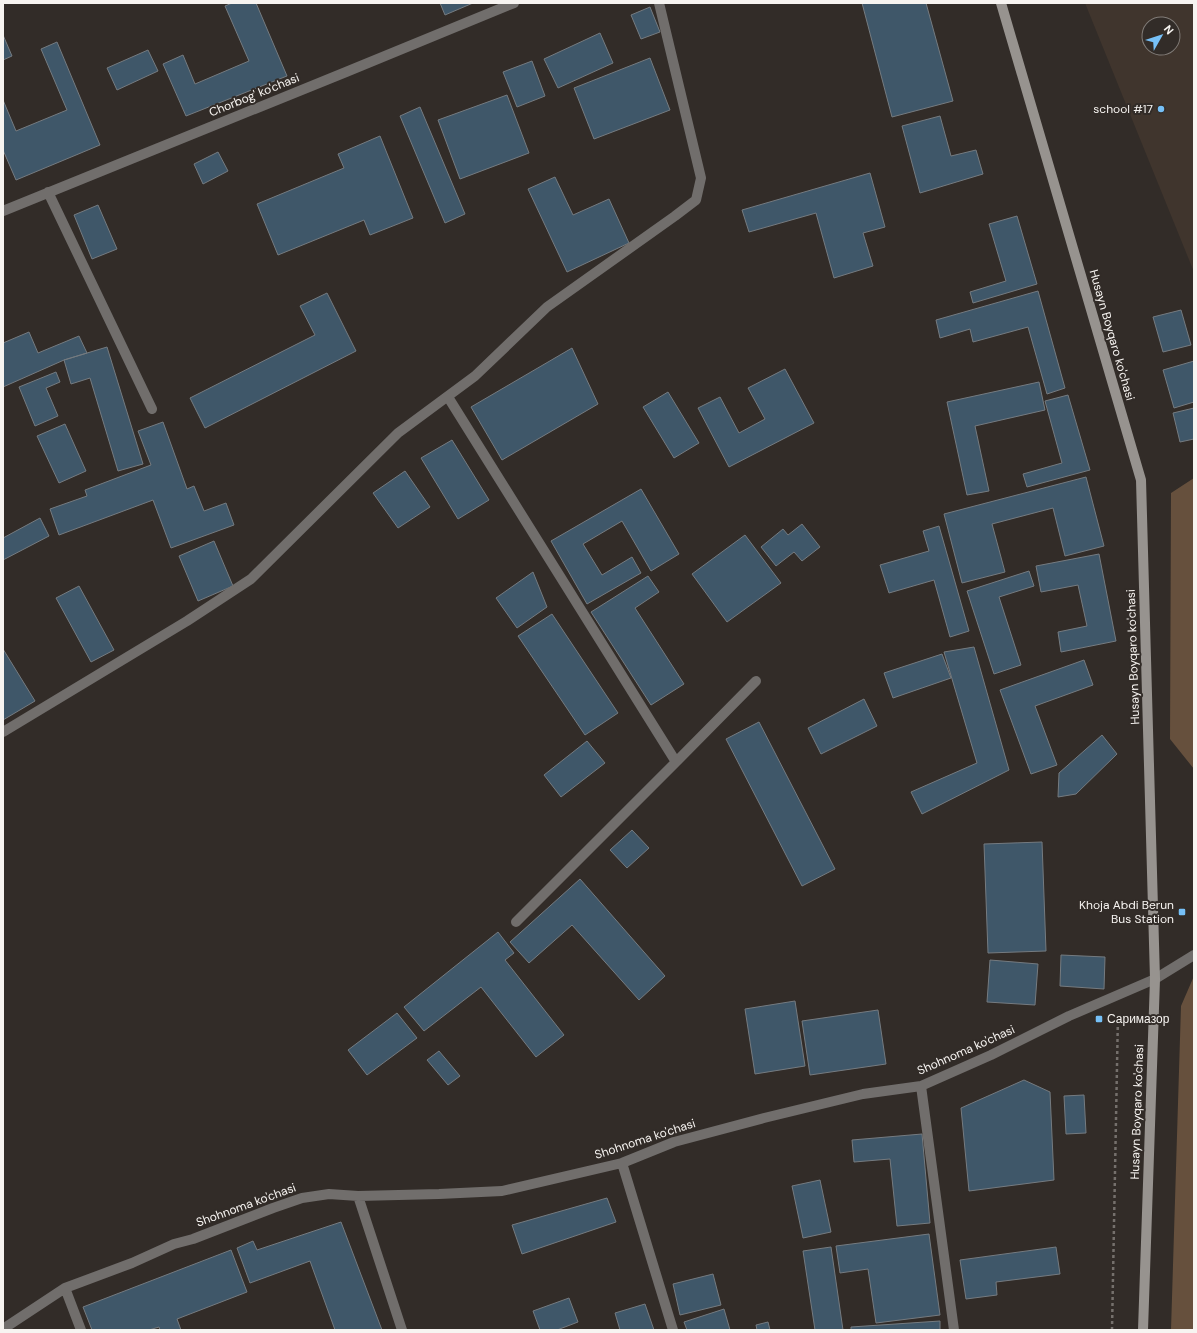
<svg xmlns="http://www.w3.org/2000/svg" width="1197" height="1333" viewBox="0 0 1197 1333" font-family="'DM Sans',sans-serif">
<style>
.built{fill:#40352d;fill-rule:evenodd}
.green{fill:#66503d}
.building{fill:#3f5769;stroke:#757b80}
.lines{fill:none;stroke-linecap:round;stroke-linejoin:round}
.path{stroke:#75706c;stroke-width:2.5;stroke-dasharray:3 3;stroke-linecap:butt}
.minor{stroke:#716e6c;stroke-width:10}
.secondary{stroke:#97938f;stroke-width:10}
.poi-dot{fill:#76c0f7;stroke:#322c28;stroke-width:1.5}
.labels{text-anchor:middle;stroke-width:4;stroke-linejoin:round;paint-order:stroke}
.street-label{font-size:12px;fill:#f7f4f1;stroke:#322c28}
.poi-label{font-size:12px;fill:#f7f4f1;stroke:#322c28;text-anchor:end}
</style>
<rect width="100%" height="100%" fill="#322c28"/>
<path class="built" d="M1085,3H1194V272L1153,171ZM1149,24H1173V48H1149Z"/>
<path class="green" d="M1194,478V769L1170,739L1171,493Z
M1194,976V1330H1171L1181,1006Z"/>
<path class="building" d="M232,3H256L287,76L186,116L163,64L183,55L195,84L249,61L225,6Z
M440,3H473L445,15Z
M862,3H926L953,101L892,117Z
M650,7L660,32L641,39L631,15Z
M600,33L613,63L558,88L544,59Z
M3,35L12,56L3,60Z
M57,42L100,145L16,180L3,150V100L16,131L67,110L41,49Z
M148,50L158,71L117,90L107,68Z
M650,58L670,110L594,139L574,88Z
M532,61L545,96L517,107L503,72Z
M507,95L529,153L460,179L438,120Z
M420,107L465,214L445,223L400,116Z
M940,116L951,156L976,150L983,174L920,193L902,126Z
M380,136L413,218L370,235L364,220L278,255L257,204L344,168L338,154Z
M218,152L228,171L203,184L194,164Z
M870,173L885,227L863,233L873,266L834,278L816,213L749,232L742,210Z
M555,177L573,215L609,199L629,243L567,272L528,189Z
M98,205L117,249L92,259L74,215Z
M1017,216L1037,284L973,303L970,292L1006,281L989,224Z
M1038,291L1065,388L1047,394L1028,327L973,342L970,329L940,338L936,320Z
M327,293L356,351L205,428L190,398L315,335L300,306Z
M1181,310L1191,345L1163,352L1153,317Z
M29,332L38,353L79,336L87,353L64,360L3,387V343Z
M107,347L143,464L118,471L90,378L71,384L64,360Z
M572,348L598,404L502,460L471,407Z
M1194,361V402L1174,408L1163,370Z
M785,369L814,423L729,467L698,408L720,397L739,433L765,419L748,388Z
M56,372L60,382L46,388L58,416L35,426L19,387Z
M1039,382L1045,410L975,426L989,491L967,495L947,402Z
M668,392L699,443L674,458L643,407Z
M1068,395L1090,470L1027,487L1023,474L1062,463L1045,401Z
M1194,408V439L1180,442L1173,413Z
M163,422L187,489L194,486L204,511L226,503L234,525L171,548L153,500L59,535L50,509L87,496L85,490L151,465L138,431Z
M65,424L86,471L59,483L37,436Z
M452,440L489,500L458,519L421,458Z
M405,471L430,507L398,528L373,493Z
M1086,477L1104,546L1065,556L1053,508L992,524L1005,572L962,583L944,514Z
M641,489L679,554L651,571L622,521L583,544L602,575L632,557L641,573L587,604L551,541Z
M40,518L49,536L3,560V538Z
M802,524L820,547L802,561L794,552L776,566L761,547L783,529L788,535Z
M939,526L969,631L950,637L934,580L889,593L880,565L929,551L923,531Z
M745,535L781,583L727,622L692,574Z
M214,541L233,586L198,601L179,556Z
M1099,554L1116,641L1061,652L1058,632L1087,626L1078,585L1041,592L1036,566Z
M1029,571L1034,586L999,597L1021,665L994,674L967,591Z
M533,572L547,607L517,628L496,598Z
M648,576L659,592L635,608L684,684L651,705L591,612Z
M79,586L114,650L91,662L56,598Z
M552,614L618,713L585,735L518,636Z
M974,647L1009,770L922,814L911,792L977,763L944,652Z
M3,649L35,701L3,720Z
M942,654L951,678L893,698L884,673Z
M1084,660L1093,685L1035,706L1057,765L1031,774L1000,690Z
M864,699L877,726L821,754L808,728Z
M759,722L835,869L802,886L726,739Z
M1102,735L1117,754L1076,794L1058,797L1059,773Z
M587,741L605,763L561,797L544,775Z
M632,830L649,848L627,868L610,850Z
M1042,842L1046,951L988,953L984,844Z
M580,879L665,976L639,1000L572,925L529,963L510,942Z
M498,932L514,953L505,960L564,1035L536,1057L481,987L424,1031L404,1007Z
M1061,955L1105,957L1104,989L1060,986Z
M990,960L1038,964L1035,1005L987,1002Z
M795,1001L805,1066L755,1074L745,1009Z
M878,1010L886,1064L810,1075L802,1021Z
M397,1013L417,1038L367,1075L348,1050Z
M439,1051L460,1076L448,1085L427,1060Z
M1024,1080L1050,1092L1054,1180L969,1191L961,1108Z
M1084,1095L1086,1133L1066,1134L1064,1096Z
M922,1134L930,1223L897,1226L890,1159L854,1162L852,1140Z
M820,1180L831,1232L803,1238L792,1186Z
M607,1198L616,1222L522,1254L512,1225Z
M341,1222L382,1330H335L310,1261L250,1283L237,1248L253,1241L257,1250Z
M929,1234L940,1315L876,1323L868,1269L840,1273L836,1246Z
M831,1247L843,1330H815L803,1251Z
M1056,1247L1060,1274L996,1282L997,1295L966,1299L960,1260Z
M231,1250L247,1292L177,1319L181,1330H160L159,1327L149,1330H92L83,1307Z
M713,1274L721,1305L680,1315L673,1284Z
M569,1298L578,1322L557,1330H540L533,1311Z
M645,1304L654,1330H620L615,1313Z
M724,1309L730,1330H687L684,1322Z
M940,1321V1330H851V1327Z
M768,1322L770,1330H757L756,1325Z"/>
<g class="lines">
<path class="path" d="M1112,1330L1118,1014"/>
<path class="minor" d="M48,192L152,409
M3,211L346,72L514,3
M448,397L676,762L516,922
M3,732L187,621L251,579L398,433L475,376L547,307L675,216L696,200L701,178L659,3
M676,762L756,681
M921,1086L954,1330
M622,1163L673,1330
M358,1196L402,1330
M65,1288L81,1330
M3,1329L65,1288L132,1263L174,1244L193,1239L273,1208L302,1198L329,1194L358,1196L439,1194L502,1191L622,1163L674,1142L764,1118L863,1094L921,1086L991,1055L1069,1016L1155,979L1194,955"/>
<path class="secondary" d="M1001,3L1141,480L1155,979L1143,1330"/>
</g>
<g class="poi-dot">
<circle cx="1161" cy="109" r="4"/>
<rect x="1178" y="908" width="8" height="8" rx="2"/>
<rect x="1095" y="1015" width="8" height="8" rx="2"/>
</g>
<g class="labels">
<g class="street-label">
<text transform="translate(254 95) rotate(-22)" y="4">Сhorbog' ko'chasi</text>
<text transform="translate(1112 335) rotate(74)" y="4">Husayn Boyqaro ko'chasi</text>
<text transform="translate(1133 657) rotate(-92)" y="4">Husayn Boyqaro ko'chasi</text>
<text transform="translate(966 1050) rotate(-24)" y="4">Shohnoma ko'chasi</text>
<text transform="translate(1137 1112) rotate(-88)" y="4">Husayn Boyqaro ko'chasi</text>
<text transform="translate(645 1139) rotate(-18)" y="4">Shohnoma ko'chasi</text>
<text transform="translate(246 1205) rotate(-20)" y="4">Shohnoma ko'chasi</text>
</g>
<g class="poi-label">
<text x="1153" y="113">school #17</text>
<text x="1174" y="909">Khoja Abdi Berun<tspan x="1174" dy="14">Bus Station</tspan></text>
<text x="1107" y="1023" text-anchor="start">Саримазор</text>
</g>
</g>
<rect width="1197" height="1333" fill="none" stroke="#f7f4f1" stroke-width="8"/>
<g transform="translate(1161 36) rotate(51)"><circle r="19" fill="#322c28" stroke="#817c78"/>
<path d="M0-3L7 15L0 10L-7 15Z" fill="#76c0f7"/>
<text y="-6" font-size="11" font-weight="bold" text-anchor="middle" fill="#f7f4f1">N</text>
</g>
</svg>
